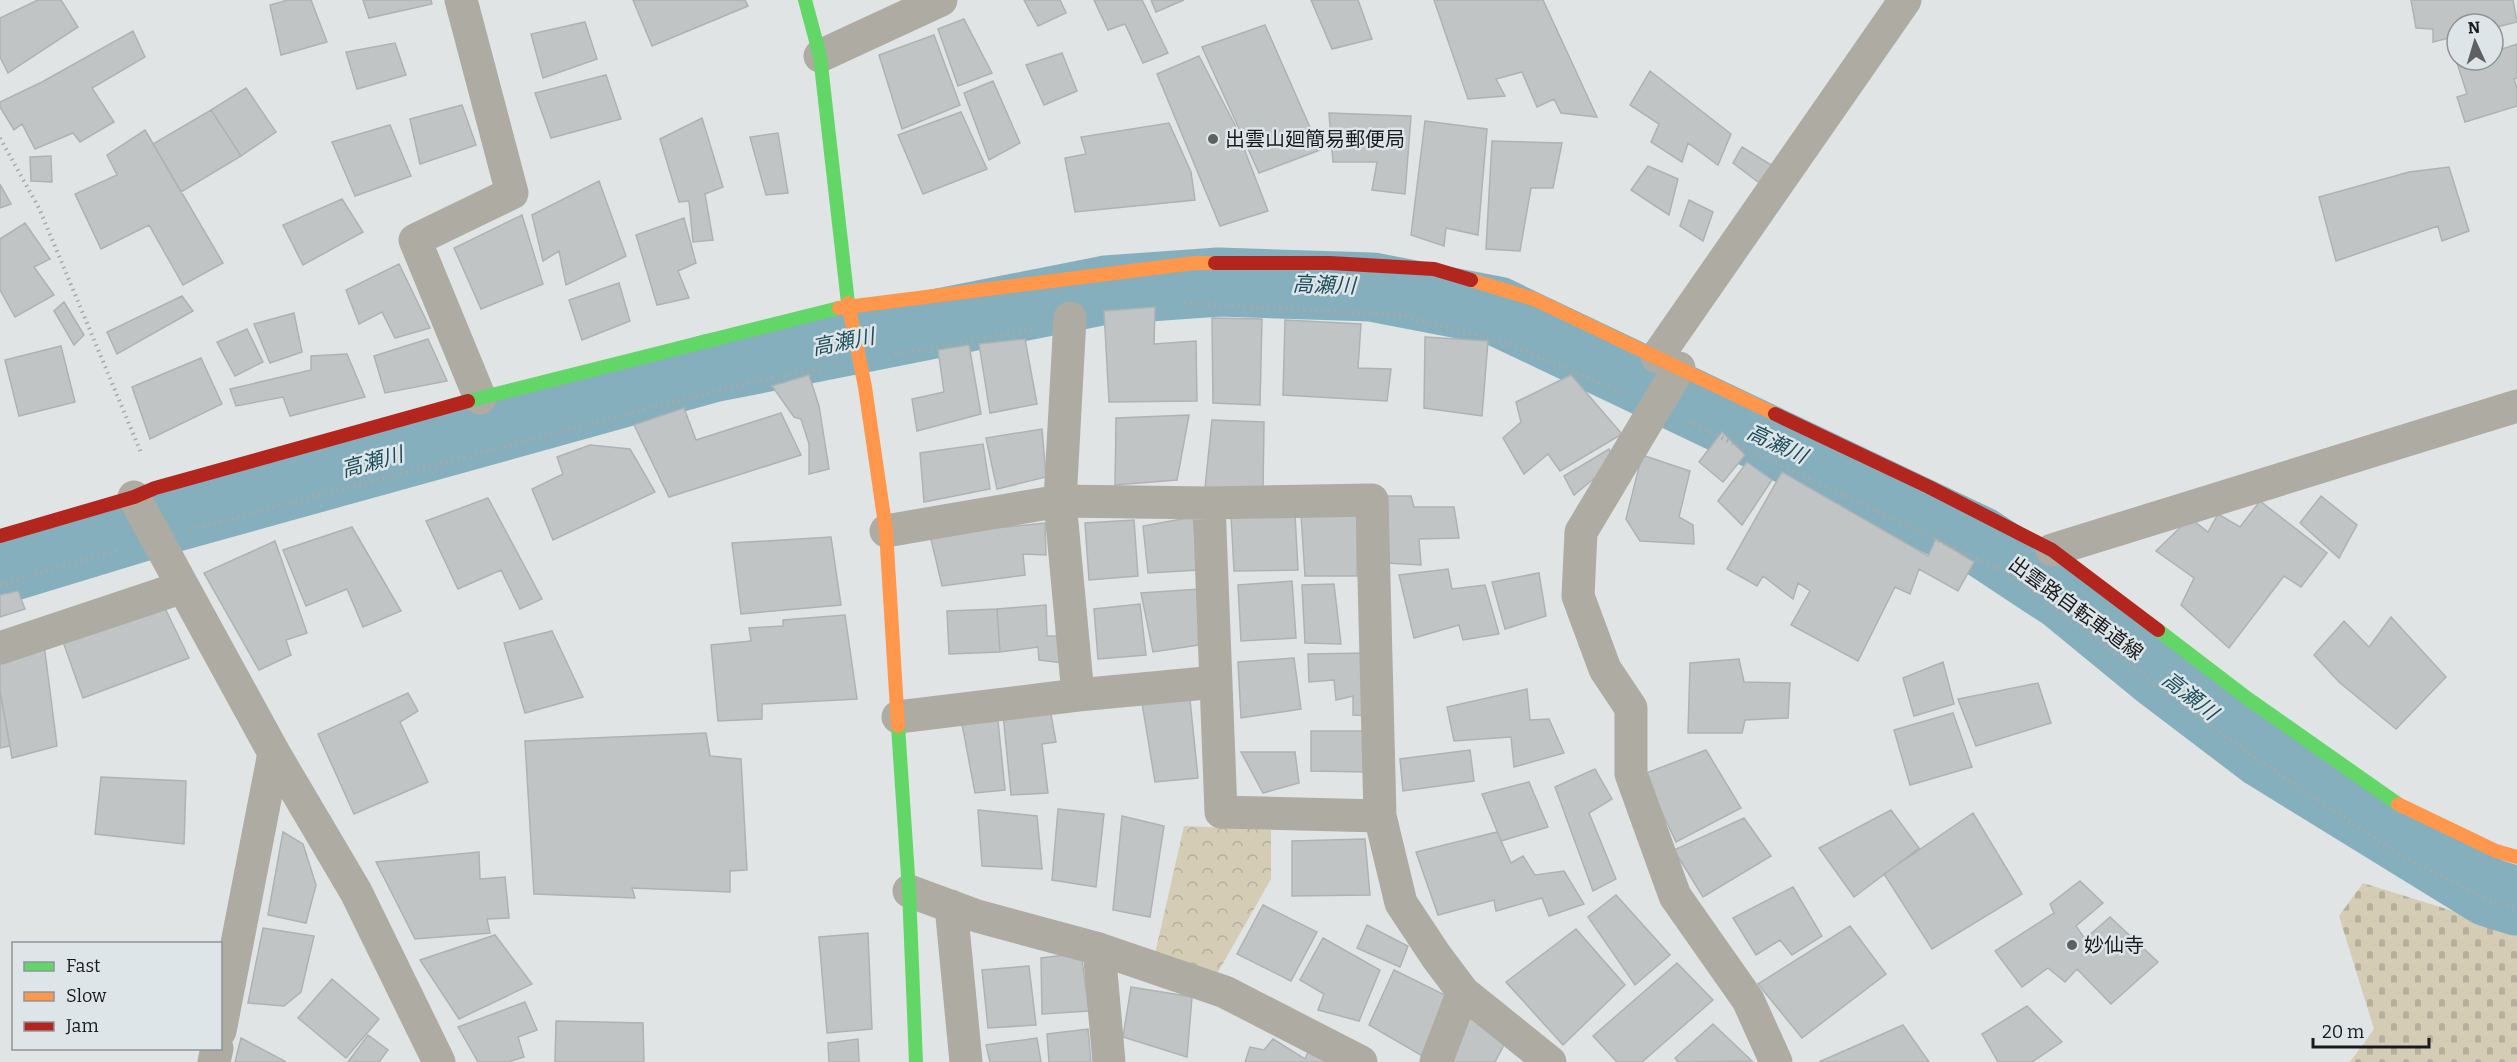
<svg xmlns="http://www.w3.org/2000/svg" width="2517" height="1062" viewBox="0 0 2517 1062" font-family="Bitter,'Noto Sans JP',serif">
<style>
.cemetery{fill:url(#cemetery-stones)}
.park{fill:url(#park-crowns)}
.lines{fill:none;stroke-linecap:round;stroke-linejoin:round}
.river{stroke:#86afbd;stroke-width:69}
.building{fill:#c1c4c5;stroke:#afb2b3;stroke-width:1.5}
.path{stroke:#a9a8a4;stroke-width:4;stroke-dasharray:1.5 4.5;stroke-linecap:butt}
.street{stroke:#aeaba2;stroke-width:33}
.fast{stroke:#63d668;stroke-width:14}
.slow{stroke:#ff974d;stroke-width:14}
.jam{stroke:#b3261e;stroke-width:14}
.poi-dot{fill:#5e6162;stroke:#dde5e8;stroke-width:2}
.labels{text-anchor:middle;stroke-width:5;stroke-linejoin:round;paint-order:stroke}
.poi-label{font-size:20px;fill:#181b1c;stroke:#dde5e8;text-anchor:start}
.street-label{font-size:20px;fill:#181b1c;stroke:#dde5e8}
.water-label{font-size:21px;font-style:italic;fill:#1e4e5d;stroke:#dde5e8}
</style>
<defs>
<pattern id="cemetery-stones" width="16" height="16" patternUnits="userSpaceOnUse" patternTransform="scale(1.5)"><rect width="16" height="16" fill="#d4ccb5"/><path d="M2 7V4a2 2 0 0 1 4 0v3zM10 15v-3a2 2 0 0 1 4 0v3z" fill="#b5af9b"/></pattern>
<pattern id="park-crowns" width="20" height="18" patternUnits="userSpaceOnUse" patternTransform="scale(1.5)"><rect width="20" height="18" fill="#d4ccb5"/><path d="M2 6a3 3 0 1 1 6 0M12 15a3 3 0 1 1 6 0" fill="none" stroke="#b5af9b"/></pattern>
</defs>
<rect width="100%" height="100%" fill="#e0e4e5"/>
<path class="cemetery" d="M2363,883L2482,920L2491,901L2517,908V1062H2350L2374,1029L2339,916Z"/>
<path class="park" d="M1184,826L1271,830V879L1218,972L1155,954Z"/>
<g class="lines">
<path class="river" d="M0,570L161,521L712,368L1106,290L1219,282L1372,287L1497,311L1980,541L2065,597L2160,675L2264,754L2488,892L2517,901"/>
</g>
<path class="building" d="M38,0H61L78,27L8,73L0,57V18Z
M288,0H311L327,42L281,55L270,5Z
M363,0H431L432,4L369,18Z
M633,0H745L748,6L652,46Z
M1024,0H1060L1066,13L1038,26Z
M1094,0H1142L1168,53L1143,63L1125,24L1108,30Z
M1151,0H1184L1156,12Z
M1311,0H1358L1372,39L1332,49Z
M1434,0H1543L1597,117L1561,113L1554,99L1537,107L1522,72L1496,79L1505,96L1468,99Z
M2411,0H2513L2517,22L2493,28V24H2457V36L2433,42V29L2416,28Z
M964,19L992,73L958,86L938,29Z
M585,22L597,59L543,78L531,34Z
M1265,25L1320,150L1259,173L1202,47Z
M133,31L145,57L92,88L114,122L80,142L73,133L35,149L22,124L14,130L0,107V102L42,82Z
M934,35L960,105L902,129L879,55Z
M395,43L406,75L357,89L346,52Z
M2517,44V78L2514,79L2517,88V106L2465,122L2457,97L2467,94L2457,63L2466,60H2493V52Z
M1062,53L1077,91L1044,105L1026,65Z
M1199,56L1235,125L1268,211L1220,226L1157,74Z
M1650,71L1731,134L1718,165L1688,143L1682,162L1651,142L1659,124L1630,105Z
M606,75L621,119L551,138L535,93Z
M993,81L1020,143L989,160L964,93Z
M246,88L276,132L241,156L211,110Z
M462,105L476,145L420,164L410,119Z
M211,110L241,156L181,192L153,144Z
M961,112L987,169L923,194L898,135Z
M1329,113L1411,116L1405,194L1372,190L1377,162H1333Z
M702,118L723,187L705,194L713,240L693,242L689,201L679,202L660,139Z
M1425,121L1487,129L1478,235L1446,228L1444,246L1411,235Z
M1169,123L1191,172L1195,200L1075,212L1065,158L1086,154L1081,137Z
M390,125L411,176L355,196L332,142Z
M145,130L223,263L183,285L149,225L101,249L75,194L117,175L107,155Z
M778,133L788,193L766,195L750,137Z
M1492,141L1562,143L1553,188H1531L1520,251L1486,249Z
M1742,147L1776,168L1762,185L1733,163Z
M51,156L52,182L31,181L30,157Z
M1648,166L1678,179L1669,215L1631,190Z
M2449,167L2469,231L2442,241L2438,226L2336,261L2319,197L2409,172Z
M599,181L626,256L566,285L559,251L543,261L532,215Z
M0,184L11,204L0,208Z
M342,199L363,232L303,265L283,225Z
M1689,200L1713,212L1703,241L1680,226Z
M522,215L543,284L481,309L454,248Z
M684,218L696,263L678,271L689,298L657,305L636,235Z
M25,223L50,259L34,267L54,295L15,317L0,290V239Z
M399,264L430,328L395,338L382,312L359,324L346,290Z
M619,283L630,321L582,340L569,300Z
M182,296L193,311L117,354L107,332Z
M64,302L84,335L74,345L54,311Z
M1155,307L1154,344L1196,341L1197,401L1109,402L1104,311Z
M294,313L302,352L270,363L254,324Z
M1212,318L1262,319L1260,405L1213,403Z
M1285,320L1361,324L1358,368L1391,369L1387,401L1283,395Z
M247,329L263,362L235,376L217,342Z
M1425,337L1488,341L1482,416L1424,408Z
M428,339L447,381L385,393L374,356Z
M1025,339L1037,404L990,413L979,344Z
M969,345L981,414L917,431L912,399L944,392L938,350Z
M61,346L75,402L19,416L5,360Z
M347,354L365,397L290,416L283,397L236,406L230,389L311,370V356Z
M201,358L222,404L150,439L132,387Z
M809,375L819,406L829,469L809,474V444L801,419L794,417L772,386Z
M1571,375L1622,434L1560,471L1548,454L1524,474L1503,438L1521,422L1516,402Z
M684,408L696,440L781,413L801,455L669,497L634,425Z
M1189,415L1177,480L1115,485L1116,418Z
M1212,420L1264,422L1263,491L1205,488Z
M1042,429L1046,477L997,489L986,438Z
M1722,432L1745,455L1723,482L1699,462Z
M983,444L990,489L924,502L920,453Z
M590,445L630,449L655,492L553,540L532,489L563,474L557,457Z
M1609,449L1615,461L1574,495L1564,476Z
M1642,455L1690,471L1679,517L1693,525L1694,544L1640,541L1626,519Z
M1747,462L1772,480L1742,525L1718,501Z
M1782,472L1928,556L1936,539L1974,562L1958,591L1919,569L1910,594L1895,587L1858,661L1791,625L1810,591L1798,583L1793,599L1763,576L1757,586L1727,569Z
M1386,496H1411L1414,507H1454L1459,538L1419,539L1421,565L1387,563Z
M2321,496L2357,525L2339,558L2300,523Z
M488,498L542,599L520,609L501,570L458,589L426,521Z
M2260,501L2327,553L2301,587L2284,576L2229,648L2181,605L2194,578L2156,551L2190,518L2208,532L2218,514L2240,527Z
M1295,514L1298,570L1234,571L1231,515Z
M1301,514L1357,516V576H1305Z
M1193,517L1199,570L1148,573L1143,526Z
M1134,520L1138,576L1089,580L1085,523Z
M1045,523L1046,555L1023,554L1025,575L942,586L930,535Z
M352,527L401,611L363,627L347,589L306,606L283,550Z
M831,537L841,605L741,614L732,543Z
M275,541L307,633L286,640L291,655L259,670L204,573Z
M1448,569L1452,589L1485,585L1499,634L1463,640L1459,625L1414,638L1399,575Z
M1539,573L1546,616L1505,629L1492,582Z
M1292,581L1296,638L1241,641L1238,585Z
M1334,584L1341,644L1305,643L1302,585Z
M1200,589L1205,644L1153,652L1141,593Z
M18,591L25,609L0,617V595Z
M162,602L189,658L83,698L62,639Z
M1140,604L1146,655L1098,659L1094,609Z
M1046,605L1047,636H1059L1063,663L1039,660L1038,647L1000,652L997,609Z
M997,609L1000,652L949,654L947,611Z
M845,615L857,699L762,704V719L718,721L711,645L751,641L749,628L783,626V620Z
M2391,617L2446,677L2396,729L2339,682L2314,655L2344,621L2369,647Z
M552,631L583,697L525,713L504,643Z
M44,644L57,746L12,758L0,691V655Z
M1367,653L1371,716L1353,715V696L1336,700L1334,680L1309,682L1308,654Z
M1294,658L1301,709L1241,718L1238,662Z
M1739,659L1744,682L1790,683L1788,718L1745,720L1742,733H1688L1690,663Z
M1943,662L1954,704L1914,716L1903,678Z
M2038,683L2051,723L1976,746L1958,699Z
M1527,689L1530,720L1549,719L1564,753L1514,767L1511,737L1454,741L1447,707Z
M0,691L10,746L0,748Z
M408,693L418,711L400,722L428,782L354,814L318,734Z
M1190,700L1198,778L1155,782L1142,703Z
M1050,709L1056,742L1042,744L1048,793L1011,795L1003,714Z
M1953,713L1972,767L1910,785L1894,730Z
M998,721L1005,790L975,793L962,724Z
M1311,731H1363L1368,772L1311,771Z
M706,733L710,756L741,759L747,870L730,871V892L632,888L635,898L534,894L525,741Z
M1470,750L1474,781L1403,791L1400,759Z
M1706,750L1741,808L1676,842L1644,774Z
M1241,752H1295L1299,783L1263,793Z
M1595,769L1612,799L1589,813L1616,879L1593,891L1555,787Z
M101,777L186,781L184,844L95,834Z
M1529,782L1548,827L1501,841L1482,794Z
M1058,809L1104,814L1096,887L1052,880Z
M978,810L1037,816L1042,869L982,866Z
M1891,810L1919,848L1854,897L1819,848Z
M1973,813L2022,894L1932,949L1884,874Z
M1122,816L1164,826L1150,917L1113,910Z
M1744,818L1771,856L1703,897L1674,850Z
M283,832L303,844L316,885L306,923L268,915Z
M1497,832L1511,863L1523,856L1535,875L1564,871L1584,904L1549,916L1542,898L1496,911L1494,900L1438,915L1416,852Z
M1365,839L1370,895L1292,896V841Z
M479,852L480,879L505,877L509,918L487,919L490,933L415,939L376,862Z
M2080,881L2103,903L2076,926L2085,939L2110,917L2158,962L2111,1004L2077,969L2065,982L2048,968L2022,987L1995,951L2054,913L2050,904Z
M1793,887L1822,936L1792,955L1780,940L1756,955L1733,918Z
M1616,895L1670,955L1635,985L1588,917Z
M1263,905L1317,932L1291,981L1237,954Z
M1367,925L1408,946L1400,967L1357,948Z
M1850,926L1886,974L1802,1038L1758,984Z
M263,928L314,936L301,992L284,1006L248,1003Z
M1576,929L1625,985L1563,1045L1506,982Z
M868,933L872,1029L827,1033L819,937Z
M495,935L532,984L459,1019L420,960Z
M1323,938L1380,970L1359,1021L1318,1010L1324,994L1300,980Z
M1081,953L1089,1011L1042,1014L1041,958Z
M1677,963L1713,1000L1642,1062H1617L1593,1036Z
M1029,966L1036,1025L988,1028L982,970Z
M1394,970L1449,997L1424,1057L1369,1025Z
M332,979L379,1019L346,1058L298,1018Z
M1131,987L1192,997L1187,1057L1123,1037Z
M525,1002L537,1030L518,1037L524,1057L508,1062H478L458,1027Z
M2027,1006L2062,1042L2032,1062H1998L1982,1034Z
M1468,1013L1508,1037L1495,1062H1448Z
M556,1021L643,1023L644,1062H555Z
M1713,1024L1752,1061L1678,1062L1675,1058Z
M1903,1025L1929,1062H1819Z
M1088,1029L1091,1062H1049L1047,1034Z
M368,1035L388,1050L379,1062H348Z
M241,1038L286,1062H235Z
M1037,1038L1041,1062H990L986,1045Z
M858,1039L859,1062H829L828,1043Z
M1273,1039L1305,1059L1309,1050L1333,1062H1245L1250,1047L1264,1050Z"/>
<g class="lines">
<path class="path" d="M0,138L39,208L142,455
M1184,303L1401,315L1506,343L1622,392
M895,354L1032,329
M1689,422L2009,574L2251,755L2394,851L2491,901L2517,908
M191,529L742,384L823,368
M0,585L120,549"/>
<path class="street" d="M461,0L512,193L415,240L480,398
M820,56L941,0
M1657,357L1905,0
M1679,368L1581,532L1578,596L1605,669L1631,708V774L1675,896L1748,1000L1776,1062
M134,497L274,753L356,892L439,1062
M1209,503L1221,812L1380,816
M886,531L1060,501L1070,318
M2052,550L2517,406
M0,648L183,587
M1078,695L1216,682
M898,717L1078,695L1060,501L1209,503L1372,500L1380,816L1401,903L1436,956L1463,992
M909,891L977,916L1099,949L1225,992L1361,1062
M951,906L966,1062
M1099,949L1109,1062
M220,1031L274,753
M214,1062L217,1048
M1436,1062L1463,992L1550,1062"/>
<path class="fast" d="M805,0L820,56L848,303
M468,401L839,308
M2158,630L2247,698L2398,804
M898,726L909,891L916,1062"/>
<path class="slow" d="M1471,280L1534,299L1775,414
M848,303L865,387L886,531L898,726
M839,308L1194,263H1215
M2398,804L2496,851L2517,857"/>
<path class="jam" d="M1215,263H1330L1434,269L1471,280
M1775,414L1929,487L2052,550L2158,630
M0,536L134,497L155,488L468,401"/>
</g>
<g class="poi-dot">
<circle cx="1213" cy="139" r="6"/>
<circle cx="2072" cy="945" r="6"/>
</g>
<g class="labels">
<g class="poi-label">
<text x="1225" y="146">出雲山廻簡易郵便局</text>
<text x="2084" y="952">妙仙寺</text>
</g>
<g class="street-label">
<text transform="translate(2076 608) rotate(36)" y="7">出雲路自転車道線</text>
</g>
<g class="water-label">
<text transform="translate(1324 285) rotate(2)" y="7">高瀬川</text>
<text transform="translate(843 342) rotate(-11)" y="7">高瀬川</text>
<text transform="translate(1777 444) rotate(25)" y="7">高瀬川</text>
<text transform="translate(372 462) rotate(-15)" y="7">高瀬川</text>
<text transform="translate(2190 696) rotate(38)" y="7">高瀬川</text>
</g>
</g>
<rect x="12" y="942" width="210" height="108" fill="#dde5e8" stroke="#8e9496" stroke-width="1.5"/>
<rect x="24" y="962" width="30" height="9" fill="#63d668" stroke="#8e9496" stroke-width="1.5"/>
<text x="66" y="972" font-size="18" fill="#181b1c">Fast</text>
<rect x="24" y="992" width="30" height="9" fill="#ff974d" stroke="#8e9496" stroke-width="1.5"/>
<text x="66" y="1002" font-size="18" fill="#181b1c">Slow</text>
<rect x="24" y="1022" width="30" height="9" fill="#b3261e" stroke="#8e9496" stroke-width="1.5"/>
<text x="66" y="1032" font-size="18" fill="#181b1c">Jam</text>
<g transform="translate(2475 42) rotate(356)"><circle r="28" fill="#dde5e8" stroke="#8e9496" stroke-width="1.5"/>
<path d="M0-4.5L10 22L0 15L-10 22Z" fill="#5e6162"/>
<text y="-9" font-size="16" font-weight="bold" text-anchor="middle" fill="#181b1c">N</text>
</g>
<path d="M2313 1038v9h116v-9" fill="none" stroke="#181b1c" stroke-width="3"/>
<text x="2322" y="1038" font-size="18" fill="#181b1c" stroke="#dde5e8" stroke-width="4.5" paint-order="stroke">20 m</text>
</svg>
